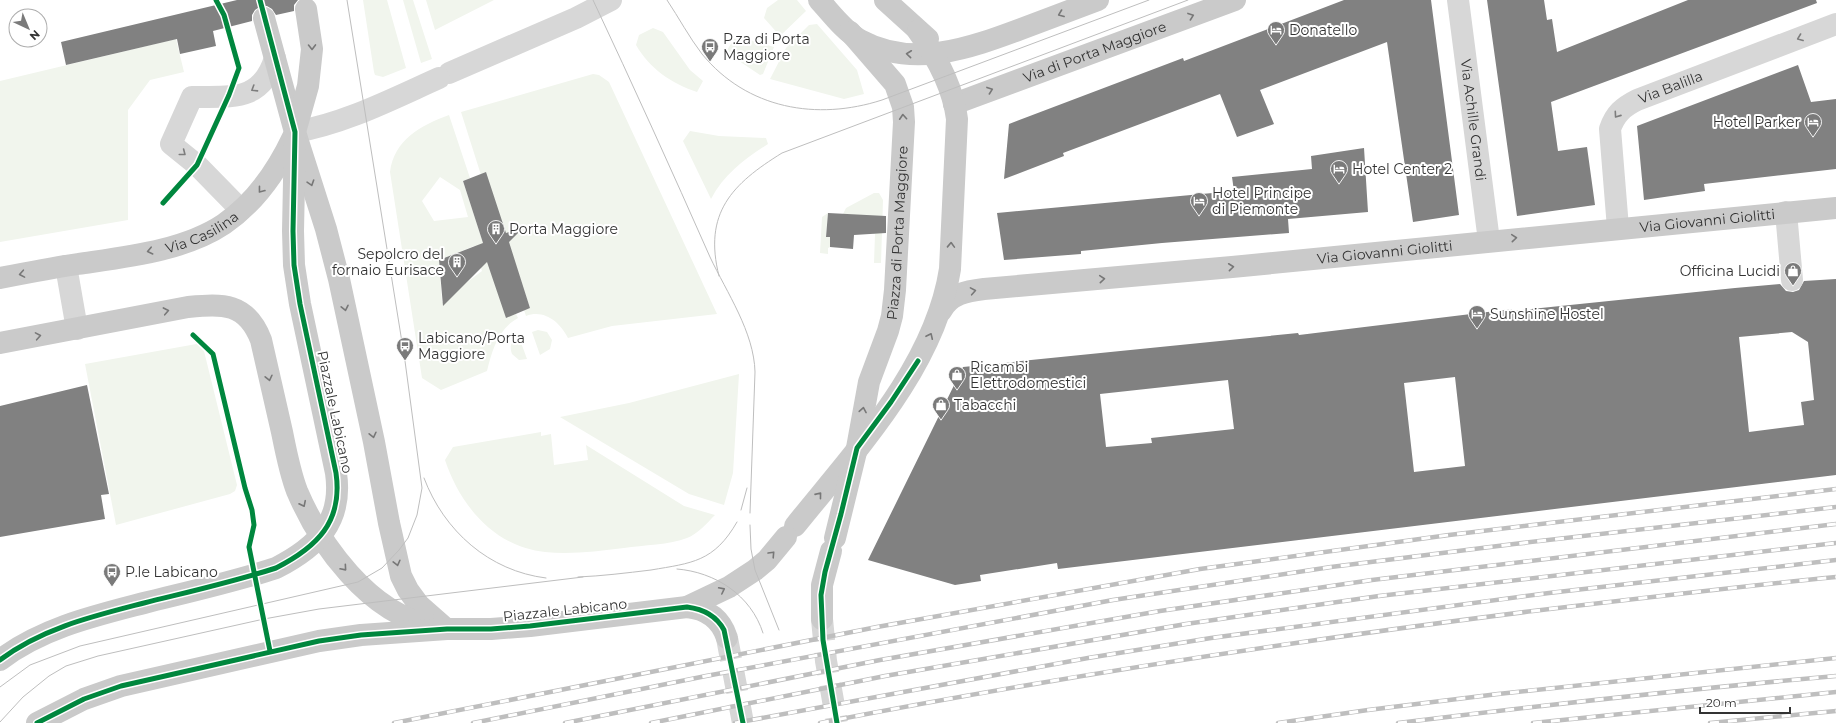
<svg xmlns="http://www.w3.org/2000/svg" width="1836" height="723" viewBox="0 0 1836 723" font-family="Montserrat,sans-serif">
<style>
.green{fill:#f1f5ed;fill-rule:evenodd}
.building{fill:#818181;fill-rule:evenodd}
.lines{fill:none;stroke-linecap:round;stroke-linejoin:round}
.major-tunnel{stroke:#d6d6d6;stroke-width:22;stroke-dasharray:22 11;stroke-linecap:butt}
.minor{stroke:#d7d7d7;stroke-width:22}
.major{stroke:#cacaca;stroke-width:22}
.tram{stroke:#bebebe;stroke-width:1}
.rail-casing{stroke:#bebebe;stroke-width:4.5}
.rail{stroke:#fff;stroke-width:3;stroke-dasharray:9;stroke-linecap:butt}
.cycleway-casing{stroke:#fff;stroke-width:8}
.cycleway{stroke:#00873e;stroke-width:5}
.oneway{stroke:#777}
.oneway2{stroke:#7d7d7d}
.labels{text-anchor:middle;stroke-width:4;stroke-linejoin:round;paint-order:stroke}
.poi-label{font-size:14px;fill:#333;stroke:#fff;text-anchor:start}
.street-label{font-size:14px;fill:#333;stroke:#fff}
</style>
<rect width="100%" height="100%" fill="#fff"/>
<path class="green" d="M363,0H387L406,68L383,77L375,75L374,72Z
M403,0H413L432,59L421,63Z
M426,0H494L435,30Z
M778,0H797L806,11L780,36L764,18L767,8Z
M817,24L857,70L864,94L844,99L770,79L786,48L809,25Z
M653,28L663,32L690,70L703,81L697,92C671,83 650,69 636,45L639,35Z
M736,36L774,47L763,74L760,75L736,59L727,50Z
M176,39L184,72L150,80L128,110V220L0,242V81Z
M593,74L599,75L609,82L717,314L612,326L568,338C560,322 544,309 526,316L524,310L530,308L504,229L481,175L461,112Z
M449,115L470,178L463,181L507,317L516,314L518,318C498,329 492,351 487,371L441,390L422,378L390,172C394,140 421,125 449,115ZM440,177L460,190L468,217L434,221L422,201ZM474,246L482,271L466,283L446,302H442L439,260Z
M690,131L719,136L766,138L768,144C745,159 724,174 711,199L683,141Z
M874,193H879L883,200L881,263H874L875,234H873L874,217L843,214L846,208Z
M828,213L826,237H830V247L828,248V254L820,253L822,217Z
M538,330L547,332L552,340L550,349L540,355L532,332Z
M519,337L527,359L519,360L512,354C509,346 511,341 519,337Z
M202,343L237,485L235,491L230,494L116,525L85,364Z
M739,374L733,473L724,505L689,494L560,417L629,403Z
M541,432V436L551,434L554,465L588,460L586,445L684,506L715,515C707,523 698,534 687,538C670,545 643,545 624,548C597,551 571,555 545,552C494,547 460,505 445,460L453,447Z"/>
<path class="building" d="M237,0H298L294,5V11L276,15L272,9L267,6H261L255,10L252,15V21L213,31L216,46L180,54L177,39L66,65L61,42Z
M1344,0H1431L1459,215L1413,222L1387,42L1260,90L1274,124L1237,137L1220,94L1063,153L1064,156L1004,179L1009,124L1183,58L1184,61Z
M1487,0H1544L1547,20L1552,19L1557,52L1688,0H1816L1817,3L1551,102L1558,151L1587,147L1595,205L1517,216Z
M1798,65L1811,102L1836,99V169L1704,184L1705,191L1644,200L1637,126Z
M1364,148L1368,212L1288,219L1289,233L1162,243L1081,251V254L1004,260L997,213L1234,191L1232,177L1312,169L1311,156Z
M486,172L506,233L524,227L509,242L530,308L506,318L487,262L443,306L439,260L483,243L463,181Z
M828,213L886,216V233L854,235L853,249L830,247V237H826Z
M1836,279V475L1058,569L1057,563L980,575L981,581L955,585L868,560L963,367L1298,333L1299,335L1512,309V311L1735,288L1780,284L1786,291L1793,292L1799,290L1804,281ZM1792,332L1808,342L1814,400L1801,402L1804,425L1749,432L1739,337ZM1455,377L1465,466L1414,472L1404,383ZM1228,380L1234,429L1151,438L1152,443L1106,447L1100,394Z
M87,385L109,494L101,495L105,519L0,537V406Z"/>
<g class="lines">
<path class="major-tunnel" d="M822,619L826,661L837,723
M727,638L743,723"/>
<g class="minor">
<path id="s1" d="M1458,0L1489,241"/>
<path d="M449,73L576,18L611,0"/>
<path d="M295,132C346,123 392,99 439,78"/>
<path d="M241,210L197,165L171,144L192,97C231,96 261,103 275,58"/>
<path d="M1786,212L1792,280"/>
<path id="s2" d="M1618,228L1610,129C1615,114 1623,107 1637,100L1836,24"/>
<path d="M66,266L77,329"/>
</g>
<g class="major">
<path d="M819,0C831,13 844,31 860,40C913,69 970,48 1021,29C1047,19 1072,10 1098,0"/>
<path d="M885,0L928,39"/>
<path d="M264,18L295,132L326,229L339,279L374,442L389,523L401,576L408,590L419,605L444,627"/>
<path id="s3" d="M954,104L1235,0"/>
<path id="s4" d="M0,278C26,273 52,268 78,264C125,257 184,251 224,224C256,202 277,171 293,137"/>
<path id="s5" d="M941,311C950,294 967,291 984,289L1232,267L1836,208"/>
<path d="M0,343L188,307C223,304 246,302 261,340C268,371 275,402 282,432C286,452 290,473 297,491C320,545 369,613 430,625"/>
<path d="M795,526C855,451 935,367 950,269L957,119C953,87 936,56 918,31"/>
<path id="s6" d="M835,538L857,448L869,382L888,331L892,316L895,290L904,122L903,107L895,84L850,32"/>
<path d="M687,607C707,609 721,619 727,638"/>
<path d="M822,619V585L831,551"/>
<path d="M0,660C42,628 94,616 144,603C188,592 233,582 276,568C317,547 343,522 336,473L300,304L294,265L293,231L295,132L308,86L312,49L306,9"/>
<path d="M37,723L84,699L121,686L319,641L361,635L447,629H491L530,626L687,607L729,587L755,570L767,560L786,537"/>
</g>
<path class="tram" d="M593,0C633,85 672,171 710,257C727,293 754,332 755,372L750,513
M667,0C679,18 689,37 702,54C747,109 817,121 882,100L1149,0
M719,276C703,213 732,184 782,153L1188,0
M424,478C444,531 489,571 546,578
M741,510L747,488
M750,525L751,549L755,570L779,630
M677,569C715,572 751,595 763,633
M578,577C602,576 626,573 651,570C692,563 714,562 737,522
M0,687L30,665L80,646L358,582L382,568L399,550L408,538L417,515L422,488L405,361L347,0
M0,722L23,697L49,676L66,666L98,656L264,619L319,609L583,577"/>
<defs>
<path id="rail" d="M394,723L877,627L1200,569L1449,535L1836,489
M473,723L706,676L1113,600L1331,567L1514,544L1836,507
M565,723L880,660L1160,611L1372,580L1836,524
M651,723L885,676L1186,624L1379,596L1836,543
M735,723L1088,658L1211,638L1549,593L1836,560
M820,723C1056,677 1294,641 1533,611C1634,599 1735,587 1836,577
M1278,723L1368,710L1498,694L1836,658
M1398,723C1544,705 1690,689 1836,676
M1533,723L1836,692
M1710,723L1836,711"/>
</defs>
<use href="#rail" class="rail-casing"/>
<use href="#rail" class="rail"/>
<defs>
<path id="cycleway" d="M163,203L197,165L229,95L239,68L224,15L216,0
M193,335L213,354L245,488L252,510L254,525L249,547L270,651
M0,660C42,628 94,616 144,603C188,592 233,582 276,568C317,547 343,522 336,473L300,304L294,265L293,231L295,132L260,0
M37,723L84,699L121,686L319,641L361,635L447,629H491L530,626L687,607C703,609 716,615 724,630L743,723
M837,723L823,640L821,595L825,572L841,514L857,448L891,402L918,361"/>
</defs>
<use href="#cycleway" class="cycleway-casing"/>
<use href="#cycleway" class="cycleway"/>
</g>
<defs><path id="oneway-chevron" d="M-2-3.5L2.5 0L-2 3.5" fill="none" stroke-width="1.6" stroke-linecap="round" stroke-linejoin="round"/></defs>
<g class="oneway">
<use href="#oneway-chevron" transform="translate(1061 14) rotate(159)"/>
<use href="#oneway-chevron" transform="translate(1191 16) rotate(-20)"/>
<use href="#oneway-chevron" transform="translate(312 47) rotate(89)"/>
<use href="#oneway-chevron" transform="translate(909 54) rotate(-174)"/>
<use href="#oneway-chevron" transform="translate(990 90) rotate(-20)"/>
<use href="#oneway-chevron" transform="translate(903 117) rotate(-94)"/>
<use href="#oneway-chevron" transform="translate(311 183) rotate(72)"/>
<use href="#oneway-chevron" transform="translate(261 190) rotate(128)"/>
<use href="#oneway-chevron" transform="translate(1514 238) rotate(-5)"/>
<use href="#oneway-chevron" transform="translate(951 245) rotate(-88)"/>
<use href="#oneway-chevron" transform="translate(150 251) rotate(167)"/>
<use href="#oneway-chevron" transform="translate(1231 267) rotate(-6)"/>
<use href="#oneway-chevron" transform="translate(22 274) rotate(170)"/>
<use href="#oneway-chevron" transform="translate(1102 279) rotate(-5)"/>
<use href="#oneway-chevron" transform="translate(973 291) rotate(-10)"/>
<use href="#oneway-chevron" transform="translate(345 308) rotate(78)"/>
<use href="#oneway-chevron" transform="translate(166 311) rotate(-11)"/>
<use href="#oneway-chevron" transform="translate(38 336) rotate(-10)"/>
<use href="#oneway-chevron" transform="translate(930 336) rotate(-65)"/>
<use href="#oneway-chevron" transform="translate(269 378) rotate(77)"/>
<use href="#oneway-chevron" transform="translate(863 410) rotate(-80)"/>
<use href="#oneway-chevron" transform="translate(373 435) rotate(77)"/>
<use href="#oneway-chevron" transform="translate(819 495) rotate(-51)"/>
<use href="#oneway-chevron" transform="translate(303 504) rotate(64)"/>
<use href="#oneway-chevron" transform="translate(772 554) rotate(-47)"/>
<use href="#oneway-chevron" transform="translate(397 563) rotate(76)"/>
<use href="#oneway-chevron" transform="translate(344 568) rotate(49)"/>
<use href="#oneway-chevron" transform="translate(722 590) rotate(-27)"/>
</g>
<g class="oneway2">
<use href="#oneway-chevron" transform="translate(1800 38) rotate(159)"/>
<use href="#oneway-chevron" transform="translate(254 89) rotate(148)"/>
<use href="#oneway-chevron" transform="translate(1617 115) rotate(125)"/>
<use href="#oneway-chevron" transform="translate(183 153) rotate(38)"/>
</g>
<defs>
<symbol id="hotel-pin" viewBox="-11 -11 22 30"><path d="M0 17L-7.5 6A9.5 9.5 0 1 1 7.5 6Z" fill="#7a7a7a" stroke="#fff"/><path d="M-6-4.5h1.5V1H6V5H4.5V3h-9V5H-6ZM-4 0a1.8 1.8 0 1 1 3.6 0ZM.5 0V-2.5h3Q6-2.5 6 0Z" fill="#fff"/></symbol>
<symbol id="bus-pin" viewBox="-11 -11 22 30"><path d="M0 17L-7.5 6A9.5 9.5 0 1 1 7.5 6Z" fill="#7a7a7a" stroke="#fff"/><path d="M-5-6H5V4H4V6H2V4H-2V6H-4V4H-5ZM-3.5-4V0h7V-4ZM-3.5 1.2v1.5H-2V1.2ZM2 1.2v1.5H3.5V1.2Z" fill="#fff"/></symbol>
<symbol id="building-pin" viewBox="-11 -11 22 30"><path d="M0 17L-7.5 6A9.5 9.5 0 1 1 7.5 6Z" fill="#7a7a7a" stroke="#fff"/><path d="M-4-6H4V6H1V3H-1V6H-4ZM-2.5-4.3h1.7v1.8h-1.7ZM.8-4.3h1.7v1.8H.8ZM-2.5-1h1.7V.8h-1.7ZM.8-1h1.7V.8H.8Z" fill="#fff"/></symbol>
<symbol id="shop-pin" viewBox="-11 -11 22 30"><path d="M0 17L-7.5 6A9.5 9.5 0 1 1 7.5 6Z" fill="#7a7a7a" stroke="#fff"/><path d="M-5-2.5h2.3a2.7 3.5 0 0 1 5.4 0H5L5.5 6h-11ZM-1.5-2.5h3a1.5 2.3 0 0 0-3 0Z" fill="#fff"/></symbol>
</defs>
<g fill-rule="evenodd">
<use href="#hotel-pin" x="1266" y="20" width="20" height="27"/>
<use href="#bus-pin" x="700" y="37" width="20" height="27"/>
<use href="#hotel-pin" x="1803" y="112" width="20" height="27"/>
<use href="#hotel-pin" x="1329" y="159" width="20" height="27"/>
<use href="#hotel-pin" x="1189" y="191" width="20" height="27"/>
<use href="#building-pin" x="486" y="219" width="20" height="27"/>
<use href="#building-pin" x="447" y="252" width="20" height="27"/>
<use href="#shop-pin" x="1783" y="261" width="20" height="27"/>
<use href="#hotel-pin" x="1467" y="304" width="20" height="27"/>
<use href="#bus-pin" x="395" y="336" width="20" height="27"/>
<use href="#shop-pin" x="947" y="365" width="20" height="27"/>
<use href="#shop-pin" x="931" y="395" width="20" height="27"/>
<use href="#bus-pin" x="102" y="562" width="20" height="27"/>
</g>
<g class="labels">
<g class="poi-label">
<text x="1289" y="35">Donatello</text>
<text x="723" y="44">P.za di Porta<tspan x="723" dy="16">Maggiore</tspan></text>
<text x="1800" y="127" text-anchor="end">Hotel Parker</text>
<text x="1352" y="174">Hotel Center 2</text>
<text x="1212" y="198">Hotel Principe<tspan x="1212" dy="16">di Piemonte</tspan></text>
<text x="509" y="234">Porta Maggiore</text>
<text x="444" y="259" text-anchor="end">Sepolcro del<tspan x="444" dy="16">fornaio Eurisace</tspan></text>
<text x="1780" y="276" text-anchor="end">Officina Lucidi</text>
<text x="1490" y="319">Sunshine Hostel</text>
<text x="418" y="343">Labicano/Porta<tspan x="418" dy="16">Maggiore</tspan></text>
<text x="970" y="372">Ricambi<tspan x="970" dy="16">Elettrodomestici</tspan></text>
<text x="954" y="410">Tabacchi</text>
<text x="125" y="577">P.le Labicano</text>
</g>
<g class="street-label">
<text dy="5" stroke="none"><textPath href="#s3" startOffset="150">Via di Porta Maggiore</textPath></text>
<text dy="5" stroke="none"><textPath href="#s2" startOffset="176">Via Balilla</textPath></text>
<text dy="5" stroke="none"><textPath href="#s1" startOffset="121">Via Achille Grandi</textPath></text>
<text dy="5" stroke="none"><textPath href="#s5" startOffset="777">Via Giovanni Giolitti</textPath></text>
<text dy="5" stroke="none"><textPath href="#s4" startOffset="208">Via Casilina</textPath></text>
<text dy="5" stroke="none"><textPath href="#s6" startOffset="313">Piazza di Porta Maggiore</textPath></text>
<text dy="5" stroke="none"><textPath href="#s5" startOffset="453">Via Giovanni Giolitti</textPath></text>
<text transform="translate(335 412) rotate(78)" y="5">Piazzale Labicano</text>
<text transform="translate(565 610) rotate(-6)" y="5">Piazzale Labicano</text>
</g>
</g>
<g transform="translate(28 28) rotate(136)"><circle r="19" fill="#ffffff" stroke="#adadad"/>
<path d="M0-3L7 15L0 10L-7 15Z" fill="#7a7a7a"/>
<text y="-6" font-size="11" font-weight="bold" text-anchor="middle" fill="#333333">N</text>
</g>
<path d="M1700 707v6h90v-6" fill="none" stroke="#333333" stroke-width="2"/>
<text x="1706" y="707" font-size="12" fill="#333333" stroke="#ffffff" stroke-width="3" paint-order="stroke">20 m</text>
</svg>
